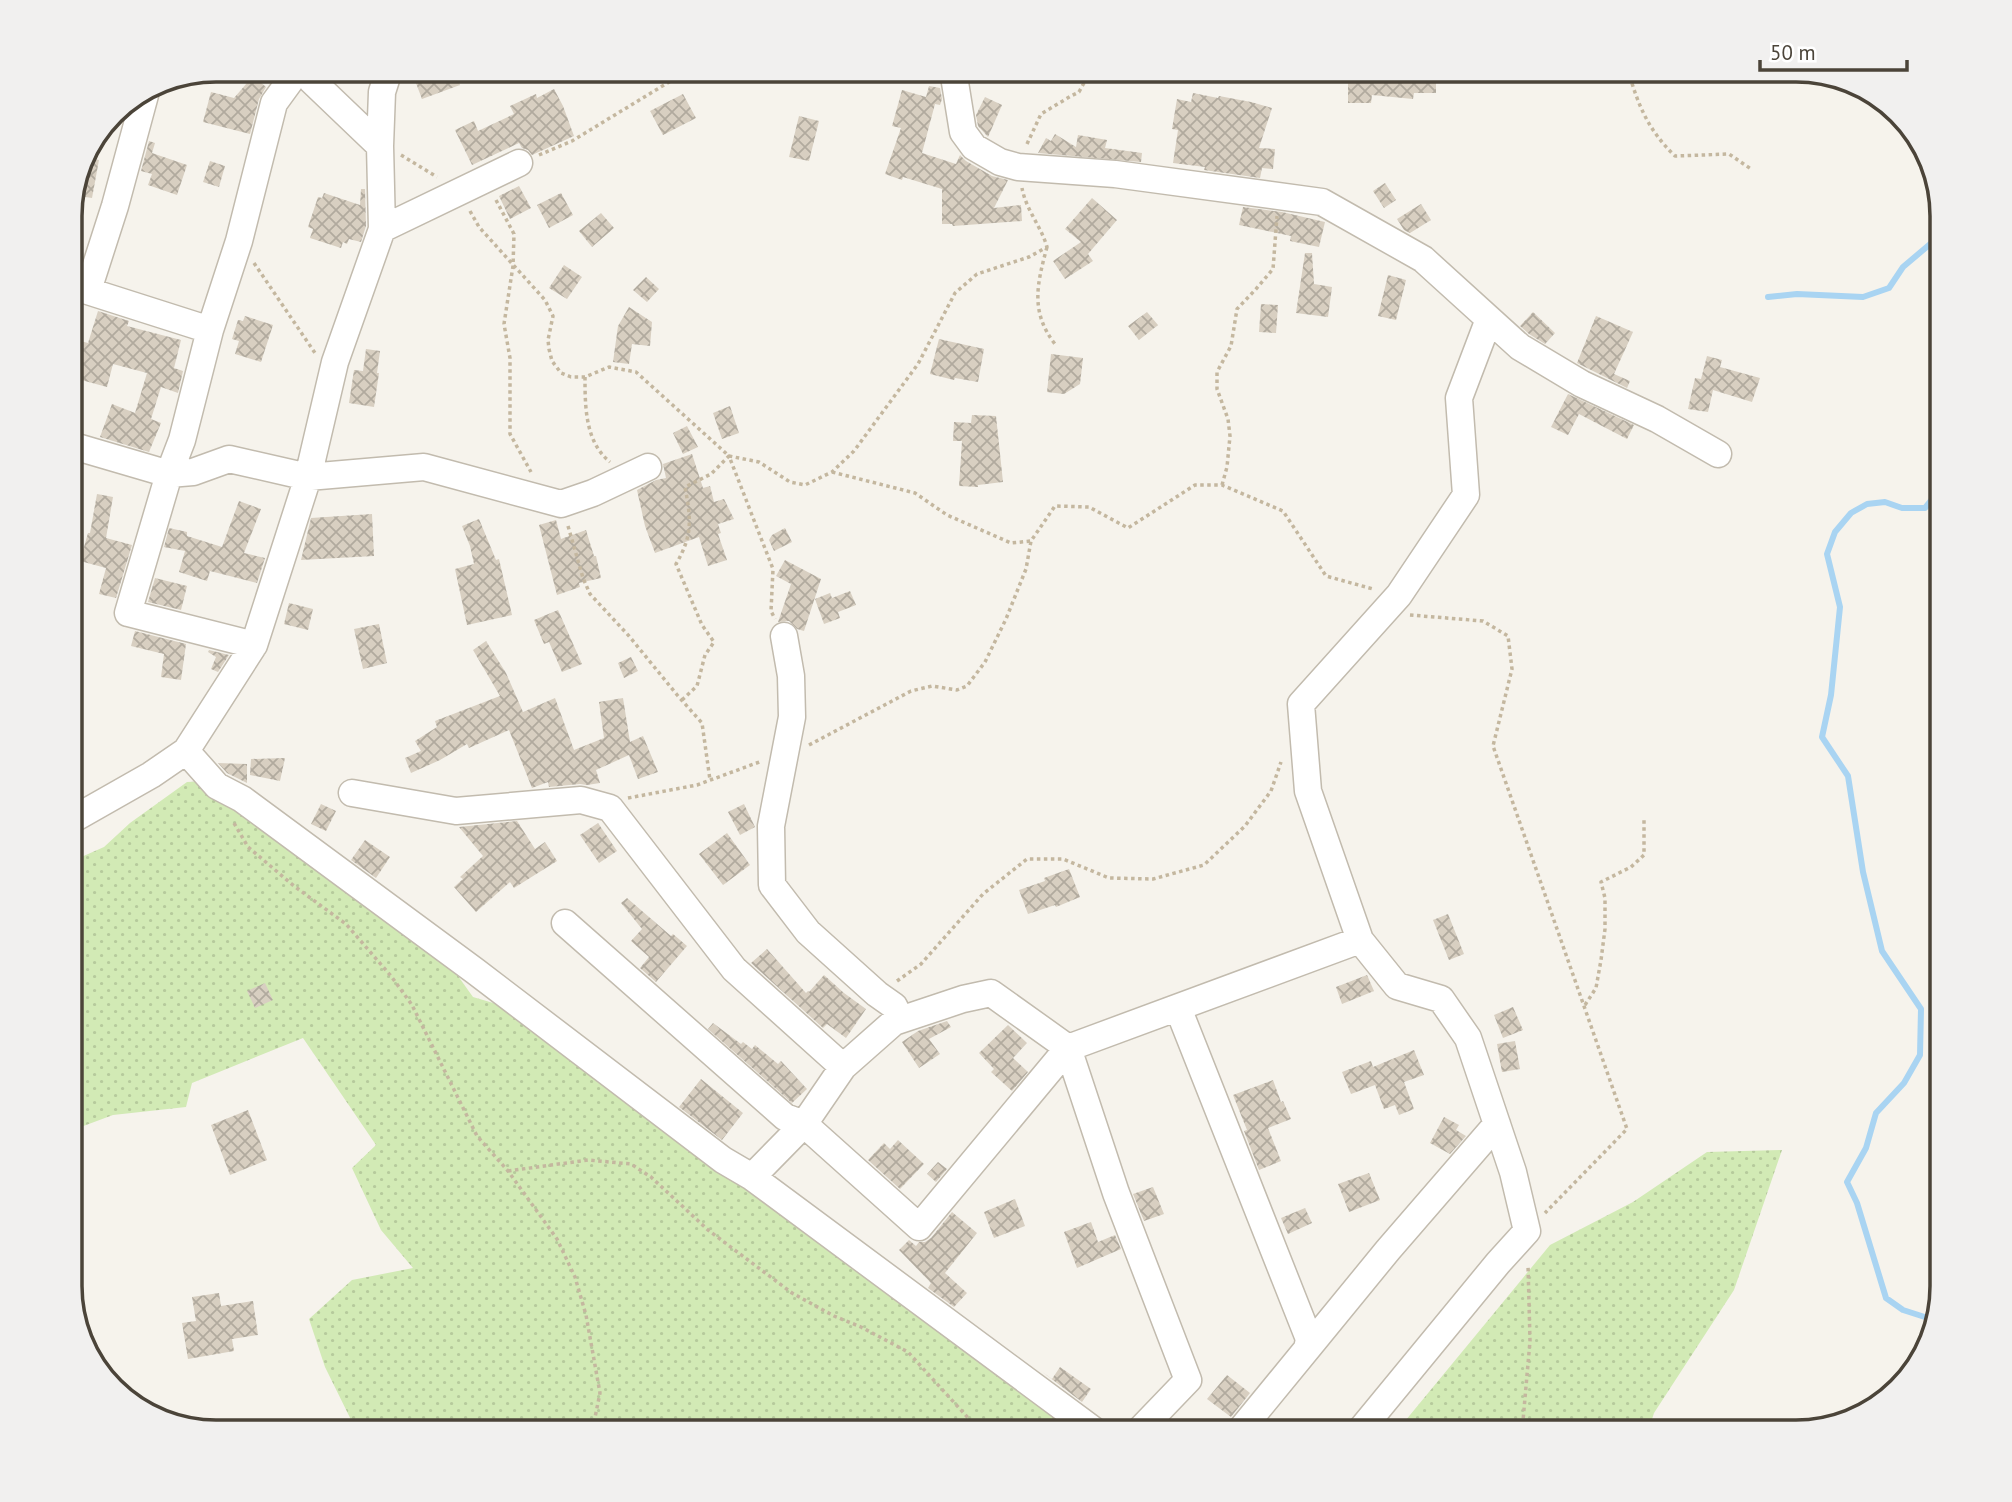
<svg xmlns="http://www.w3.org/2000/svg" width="2012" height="1502" viewBox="0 0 2012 1502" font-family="'PT Sans',sans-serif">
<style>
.grass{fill:url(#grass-dots)}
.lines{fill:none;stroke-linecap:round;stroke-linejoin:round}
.stream{stroke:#a9d4f2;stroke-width:6}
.building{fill:url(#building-cross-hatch)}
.minor-casing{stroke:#c2bbae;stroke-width:29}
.path{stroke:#c4b79f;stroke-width:3.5;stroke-dasharray:3.5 3.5;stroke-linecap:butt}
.minor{stroke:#fff;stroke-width:26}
.rim{fill:none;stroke:#4b4439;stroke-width:3.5}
</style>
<defs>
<pattern id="grass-dots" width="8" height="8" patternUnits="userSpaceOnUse" patternTransform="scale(1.75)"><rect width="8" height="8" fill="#d2eab5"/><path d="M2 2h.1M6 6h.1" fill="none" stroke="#b6ca9c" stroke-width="1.8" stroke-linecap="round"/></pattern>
<pattern id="building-cross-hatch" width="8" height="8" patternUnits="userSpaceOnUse" patternTransform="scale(1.75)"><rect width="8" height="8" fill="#d8cfc1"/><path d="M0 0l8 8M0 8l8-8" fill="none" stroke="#b1aa9e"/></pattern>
</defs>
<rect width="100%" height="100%" fill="#f6f3ec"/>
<path class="grass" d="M209,781L448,962L473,997L500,1005L1080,1432H357L325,1367L309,1319L352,1280L413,1268L381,1230L352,1168L376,1145L303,1038L192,1083L186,1107L113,1115L70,1131V862L104,847L130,823L187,782Z
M1782,1150L1734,1290L1654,1413L1648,1432H1396L1550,1245L1633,1202L1707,1152Z"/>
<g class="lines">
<path class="stream" d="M1768,297L1797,294L1863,297L1889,288L1903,267L1942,234
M1931,1319L1903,1310L1886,1298L1857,1203L1847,1182L1866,1148L1876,1113L1904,1083L1920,1055L1921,1009L1882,951L1863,872L1848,776L1822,737L1831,695L1840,607L1827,554L1835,532L1851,513L1867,504L1885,502L1902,508H1925L1942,487"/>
</g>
<path class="building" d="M411,70H454L460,85L422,99Z
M1352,70H1372L1371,73L1436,77V93H1414L1413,99L1372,95L1371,103H1348V76H1351Z
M253,76L266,87L259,99L250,134L203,122L211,92L234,98Z
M929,86L940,88L942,99L940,105L935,104L922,153L956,164L960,155L966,161L992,176L1008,180L994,208L1021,205L1022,221L953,226L952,224H942V189L903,177L902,180L885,174L901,128L892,126L902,90L926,97Z
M554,89L563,106L574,136L532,155L528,150L522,148L519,143L472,165L455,130L474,121L478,131L514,114L510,106L536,94L537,98Z
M1193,93L1218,98L1219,96L1251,102L1272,108L1259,148L1275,149L1273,169L1262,168L1260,178L1204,170L1205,167L1173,163L1178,130L1172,129L1177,99L1191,102Z
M683,94L696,118L663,135L650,111Z
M985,97L1002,105L988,137L978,126L976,115Z
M799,116L819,121L809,161L789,157Z
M1055,134L1076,147L1078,135L1107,140L1105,148L1142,153L1141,162L1038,153L1046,138L1051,141Z
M149,141L155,143L152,153L187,165L177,195L148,185L152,174L141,171Z
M83,157L99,160L92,198L73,195Z
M210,161L225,166L219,187L203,182Z
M1385,183L1396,200L1384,208L1373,191Z
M519,186L531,208L510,219L499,196Z
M361,189H365L366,226L361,242L349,239L347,244L343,242L341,248L310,238L313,229L308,227L318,197L322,198L324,193L360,205Z
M561,193L573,215L549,228L537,205Z
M1092,198L1117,220L1088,254L1093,261L1065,279L1053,261L1081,242L1065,229Z
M1421,204L1431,220L1410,233L1404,230L1397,219Z
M1243,207L1282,212L1325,222L1319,247L1290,241L1291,236L1239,225Z
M601,213L614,228L592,247L579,231Z
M1305,253H1312L1314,284L1332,287L1328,317L1296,313Z
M564,265L582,277L567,299L549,288Z
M1388,275L1406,280L1396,320L1378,316Z
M646,277L659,289L647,302L633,290Z
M1261,304L1278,305L1276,333L1259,332Z
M629,307L652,322L650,346L632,344L629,364L613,362L618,326Z
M98,311L129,321L127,326L181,340L174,368L183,371L178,393L161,387L151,419L161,423L149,452L100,437L112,404L135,413L147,373L113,364L107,387L70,377V349L73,339L88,343Z
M1147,312L1158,325L1139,340L1128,326Z
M1533,312L1555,333L1545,344L1529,334L1520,326Z
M245,316L273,325L261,362L235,354L239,341L232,339L238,320L243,321Z
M1596,316L1633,332L1614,374L1630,381L1627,388L1577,363Z
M939,339L984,349L978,382L955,378L954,380L930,374Z
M366,349L380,351L377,373H379L374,407L349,403L354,370L363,371Z
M1051,354L1083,358L1080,384L1064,394L1047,392Z
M1707,356L1722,360L1720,367L1760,378L1752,402L1713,390L1708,412L1688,409L1695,378L1701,379Z
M1568,394L1634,425L1627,439L1579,414L1568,435L1551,427Z
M730,406L739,433L722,439L713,413Z
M972,415L996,416L1003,482L978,485V487L959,486L962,441H953L954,422L971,423Z
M687,426L698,447L683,454L673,433Z
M692,454L703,488L710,486L714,502L724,499L734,519L718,524L721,533L718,534L727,560L708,566L699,537L655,553L645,526L637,490L656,480L666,478L663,464Z
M97,494L113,497L106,538L132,545L116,598L99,594L106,568L80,561L88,533H90Z
M239,501L261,509L244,553L265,558L257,583L210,571L207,581L179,572L185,551L164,547L169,528L187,532V536L222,547Z
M372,514L374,556L301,560L311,518Z
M479,519L496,560L499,559L512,615L467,625L455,569L474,564L470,546L462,526Z
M556,520L561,539L586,530L594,556H596L601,578L579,583L580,587L557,595L539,525Z
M785,528L792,542L774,551L769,540L772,535Z
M785,560L821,579L804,631L797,629L789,621L778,622L791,584L776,576Z
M155,578L187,586L181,610L148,602Z
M850,591L856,605L838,612L840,618L824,624L815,599L830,593L832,598Z
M289,603L313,609L308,630L284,624Z
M558,610L582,664L562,672L549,642L544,644L534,620Z
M379,624L387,663L363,669L354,629Z
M135,631L186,644L181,680L161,677L164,654L131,646Z
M486,641L506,673L523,712L555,698L574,750L604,738L599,702L623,698L630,742L643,736L658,772L638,779L629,755L596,770L600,783L587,785L580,784L549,787L548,782L532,788L509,730L469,748L467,744L440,760L411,773L405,758L421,751L415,741L437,727L435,721L500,696L473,650Z
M209,650L229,655L218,672L211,669L216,657L208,652Z
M631,657L638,671L624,678L618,663Z
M285,758L280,781L250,775L251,759Z
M218,763L247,764V783L227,773Z
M321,804L336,811L326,831L311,824Z
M744,804L755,827L740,835L728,812Z
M517,821L535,849L545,842L557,861L514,888L510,882L476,912L454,887L463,879L460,877L483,856L459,827Z
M598,823L617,851L599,863L580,835Z
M727,833L750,865L723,885L699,854Z
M365,840L390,857L376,878L351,860Z
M1069,869L1080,897L1056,907L1055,905L1028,914L1019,890L1045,881L1044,878Z
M627,898L671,936L673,934L687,946L656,982L640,968L649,957L631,941L642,929L621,903Z
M1448,914L1464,954L1449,960L1433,920Z
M767,949L806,993L808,991L809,992L824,975L844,993L866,1009L846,1038L827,1024L823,1028L751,963Z
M1367,975L1374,991L1342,1004L1336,987Z
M265,983L273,1000L255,1008L247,991Z
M1513,1007L1523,1030L1503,1038L1494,1015Z
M947,1021L951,1027L929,1039L940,1054L919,1068L902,1042L918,1031Z
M713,1023L741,1044L743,1042L752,1049L755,1045L778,1064L781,1061L807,1089L792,1103L708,1029Z
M1008,1025L1027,1043L1013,1058L1028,1072L1012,1091L991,1072L994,1069L979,1053Z
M1515,1041L1520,1069L1502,1072L1497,1044Z
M1414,1050L1424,1075L1404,1082L1414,1109L1399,1115L1395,1105L1384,1109L1375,1085L1351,1094L1342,1072L1371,1061L1373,1067Z
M701,1079L743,1113L722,1140L679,1107Z
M1273,1080L1281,1102L1283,1101L1291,1119L1268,1128L1281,1161L1259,1170L1244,1131L1247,1130L1233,1095Z
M248,1110L267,1160L230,1175L211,1125Z
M1444,1117L1459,1125L1456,1130L1466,1136L1450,1154L1430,1143Z
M898,1140L924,1164L900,1189L868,1160L884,1143L890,1149Z
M938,1162L947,1169L936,1182L927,1174Z
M1369,1173L1380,1200L1349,1212L1338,1184Z
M1153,1187L1164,1214L1144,1221L1133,1194Z
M1015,1199L1025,1226L994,1238L984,1212Z
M1305,1208L1312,1223L1288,1234L1281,1218Z
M952,1212L977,1233L945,1273L967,1293L954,1307L928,1288L931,1283L899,1250L909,1240L916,1246L919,1242H925L931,1238Z
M1091,1222L1098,1242L1115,1235L1121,1249L1077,1268L1064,1232Z
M219,1293L221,1306L253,1301L258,1335L232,1339L234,1351L188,1359L182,1323L196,1321L192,1297Z
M1060,1367L1091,1389L1082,1402L1041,1371L1052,1379Z
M1227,1375L1250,1393L1231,1417L1207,1399Z"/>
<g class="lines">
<defs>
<path id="minor" d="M298,70L274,103L239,241L210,330L182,440L169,474L193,472L229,459L308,477L424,467L561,504L593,493L648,467
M303,70L311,80L380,146
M953,70L963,132L974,147L1000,162L1018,167L1115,174L1322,202L1423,259L1520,347L1582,384L1657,419L1718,454
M382,229L519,163
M72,286L210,330
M88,290L115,206L145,95V91
M70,445L169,474L128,613L254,645
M784,636L791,676L792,717L771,826L772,885L808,932L877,994L894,1006L899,1016L894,1022
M186,751L217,786L242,799L475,971L723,1160L752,1177L1096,1432
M352,793L456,811L581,800L610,808L734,969L843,1067
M70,821L151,775L186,751L254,645L308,477L335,362L382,229L380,146L382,92L389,70
M565,923L785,1117L804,1124L919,1227L1068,1048L1360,940
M1178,1008L1309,1339L1307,1349L1239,1432
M752,1177L804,1124L843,1067L894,1022L963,999L991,993L1068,1048L1116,1193L1188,1380L1138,1432
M1307,1349L1388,1250L1497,1124
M1359,1432L1498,1263L1527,1231L1513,1172L1468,1038L1441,999L1397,986L1360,940L1308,791L1301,704L1399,595L1466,495L1459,398L1489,319"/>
</defs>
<use href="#minor" class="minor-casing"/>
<path class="path" d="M1628,70C1638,105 1648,130 1675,156L1729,154L1751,169
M1027,144L1041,114L1071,96L1079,92L1091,70
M401,155L437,177
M539,155L572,141L669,82L708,70
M496,200L514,234L513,266L504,324L510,358V434L531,472
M470,211L479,227L545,300L553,316L548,340L549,349L552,361L561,373L571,377H585L609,367L636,372L729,456L759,462L790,482L805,485L832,472L854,451L918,364L955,293L977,274L1029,257L1047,247C1041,226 1026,210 1022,188
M1047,247C1037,284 1030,312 1055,344
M254,263L315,353
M585,377C585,406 585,442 610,462
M832,472L915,493L947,515L1011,543L1031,541L1055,506L1089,507L1128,528L1195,485H1222L1283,511L1326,576L1373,589
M1222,485L1227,467L1230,436L1228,419L1217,389V372L1231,346L1237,309L1256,289L1273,269L1277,216
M568,526L583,578L590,594L629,636L678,696L702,723L710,780
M1410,615L1483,621L1508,636L1512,669L1493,746L1627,1129L1545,1213
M682,700L697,686L705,655L714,642L702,625L676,564C693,535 691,519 685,487L711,474L729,456L773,569L771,611L775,619
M809,745L911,691L932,686L957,690L967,686L985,662L1006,619L1026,569L1031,541
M628,798L697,785L762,761
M234,823L248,847L294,886L346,924L391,976L412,1005L477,1136L508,1171L557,1239L575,1277L586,1315L600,1393L592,1432
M897,981L921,964L983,894L1027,859H1063L1109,878L1153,879L1204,865L1245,826L1271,791L1281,762
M1585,1005L1596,988L1601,960L1605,929V898L1601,882L1631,867L1644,855V819
M508,1171L588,1160L631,1164L651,1177L708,1230L792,1293L834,1316L861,1327L908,1352L981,1432
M1522,1432L1530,1341L1528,1265"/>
<use href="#minor" class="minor"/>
</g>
<path d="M0 0H2012V1502H0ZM216 82H1796A134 134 0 0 1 1930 216V1286A134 134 0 0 1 1796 1420H216A134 134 0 0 1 82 1286V216A134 134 0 0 1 216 82Z" fill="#f1f0ef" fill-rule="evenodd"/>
<path class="rim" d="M216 82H1796A134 134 0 0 1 1930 216V1286A134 134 0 0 1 1796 1420H216A134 134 0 0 1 82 1286V216A134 134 0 0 1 216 82Z"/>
<path d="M1760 60v10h147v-10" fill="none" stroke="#4b4439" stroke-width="3.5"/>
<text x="1770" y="60" font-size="21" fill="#4b4439" stroke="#ffffff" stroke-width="5" paint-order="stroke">50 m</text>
</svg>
